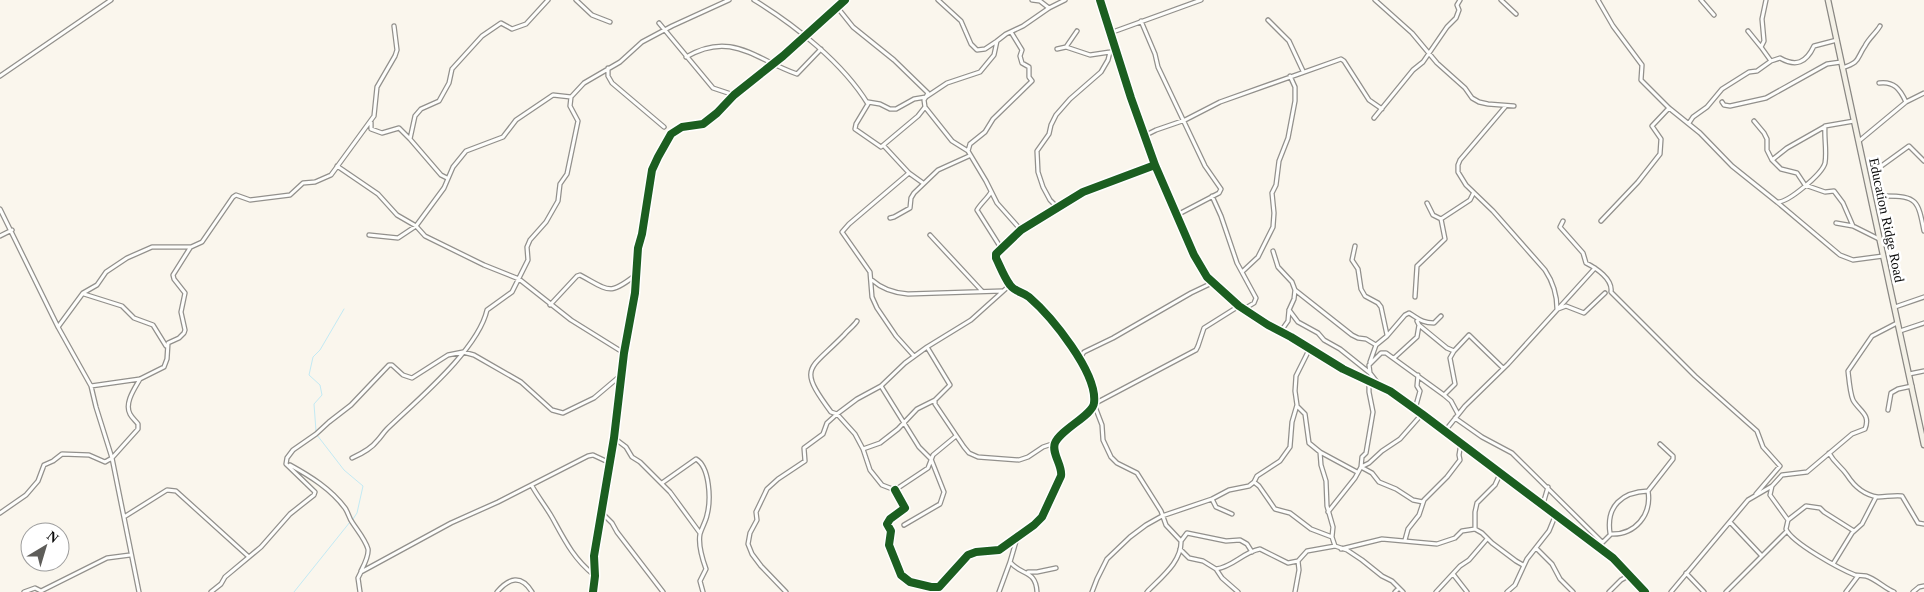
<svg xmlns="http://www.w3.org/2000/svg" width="1924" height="592" viewBox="0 0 1924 592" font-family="Georgia,serif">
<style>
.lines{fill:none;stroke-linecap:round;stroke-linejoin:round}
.stream{stroke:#c3eaf4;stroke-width:1}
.street-casing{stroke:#92908c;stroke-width:5.5}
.secondary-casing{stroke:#898783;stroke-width:7}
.street{stroke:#fefefc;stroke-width:3}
.secondary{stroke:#f4f1e7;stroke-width:4.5}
.cycleway-casing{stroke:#fff;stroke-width:11}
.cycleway{stroke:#1b5e20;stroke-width:8}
.labels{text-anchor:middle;stroke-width:5;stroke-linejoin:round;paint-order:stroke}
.street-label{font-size:14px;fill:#0a0a0a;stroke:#fff}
</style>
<rect width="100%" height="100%" fill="#faf6ed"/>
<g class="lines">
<path class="stream" d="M316,431L314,404L322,395L320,385L309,375L313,357L320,350L344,309
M317,435L344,470L363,486L357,513L353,519
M294,592L350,522"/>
<defs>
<path id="street" d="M576,0L592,15L610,22
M754,0C795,25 843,63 868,104L856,124L855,129L881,147L918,116L925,107L924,100L926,97L947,83L980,72L994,55L997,41L1006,34L1023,26L1049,8L1065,0
M938,0L961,21L971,44L977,50L985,49L997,41
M1032,0L1040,1L1049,8
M1100,0L1131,98L1155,165L1194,255L1207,277L1239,306L1268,325L1291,337L1343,369L1390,391L1422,414L1613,558L1645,592
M1375,0L1412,33L1437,63L1465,88L1472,98L1479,102L1488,104L1514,106
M1501,0L1516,14
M1598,0L1613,26L1642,65L1641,80L1669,108L1700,133L1732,166L1777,202C1788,203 1822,174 1825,163C1827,151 1824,138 1825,126L1854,121
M1701,0L1714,15
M1766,0L1762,19L1764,41L1761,47L1771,61
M837,7L853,27L894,60L928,93L926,97L914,99L896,109H890L880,104L868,102
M1268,20L1289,41L1303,71
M1141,21L1155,54L1158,67L1205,166L1221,189L1219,193L1177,215
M659,23L713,88L734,95
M1748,31L1761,47
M1110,33L1201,0
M1066,47L1077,31
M1057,49L1066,47L1090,55L1110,52
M686,57C732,30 756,60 797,74L821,49
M608,68V76L612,83L664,127
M1842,68C1861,62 1856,59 1865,46C1869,38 1876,33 1880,26
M0,76L111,0
M1879,83C1894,81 1900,89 1906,102
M1722,102L1724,105L1730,106L1766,98L1827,64L1841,62
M925,107L952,141L968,151L986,181L997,203L1021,230
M1505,107L1460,160L1458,165V172L1466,185L1493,211L1545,270C1553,282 1557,294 1557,309
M1374,118L1413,70L1423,62L1447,27L1456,18L1459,10L1457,5L1460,0
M1754,121L1764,133L1767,139V150L1772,160L1781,169L1797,173L1805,185L1825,192L1834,191L1843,203L1853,226L1879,239
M371,122V129L382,133L399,128L410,139
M1689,123L1693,117L1707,107L1722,89L1749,72L1757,71L1771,61L1780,58C1796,67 1806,63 1814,46L1837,40
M1144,136L1156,130L1185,120L1220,102L1341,59L1344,61L1369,100L1382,109
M1859,141L1906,102L1924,93
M884,146L909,173L923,183
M968,151L970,144L985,132L993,119L1032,81L1029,77V67L1022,63L1020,56L1022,50L1011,32
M1772,160L1787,148L1824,127
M337,166L378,194L397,215L416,226L425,236L484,265L519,279L571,320L624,353
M1880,167L1909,146L1924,161
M909,173L849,224L842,232L870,272L872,297L877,308L896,336L914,356
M447,178L441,175L410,139L415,116L421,109L439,101L449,83L452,69L482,36L501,23L512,29L526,24L548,0
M991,192C987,199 981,203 977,210L1001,248
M1212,196L1221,216L1237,263L1256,298L1254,303L1244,309
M1885,196C1917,196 1918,200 1924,231
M1777,202L1840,255L1853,260L1883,256
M1427,203L1433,215L1441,219
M1057,207L1050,200L1043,187L1038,172L1037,151L1049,134L1051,125L1056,115L1070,99L1101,72L1108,60L1110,52L1116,51
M0,209L58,327L91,386L96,407L112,458L139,592
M890,218L894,217L910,208L911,198L914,193L938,170L969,156
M1563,221L1560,227L1583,253L1586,263C1596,268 1613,279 1611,292L1695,376L1757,431L1763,447L1780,466L1756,494
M1601,221L1638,182L1660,154L1661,139L1652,126L1669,108
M1836,223L1853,226
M369,235L398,238L416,226L444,188L453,167L466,151L503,137L516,120L553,95L571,97L584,83L620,62L642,42L672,26L729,0
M930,235L982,291
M0,236L12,230
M1355,246L1352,260L1358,269L1361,289L1365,296L1378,303L1381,307L1387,335
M1273,251L1278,267L1292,282L1295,290L1294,299L1289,310L1288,321L1281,331
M1242,272L1258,257L1273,227L1274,213L1272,193L1276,185L1279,161L1288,138L1295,101V87L1290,76
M872,280C882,289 894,293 908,294L1002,291
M1295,290L1352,335L1358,338L1366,339L1376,345
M84,294L122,306L134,318L153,325L166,346
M1415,297L1417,266L1445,239L1441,219L1470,200L1473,194
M550,305L577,276L580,275C610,291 609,296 637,274
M1895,307L1924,297
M1558,309L1566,306L1584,313L1605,293
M1289,310L1298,322L1318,333L1324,340L1340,349L1370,373
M857,321C854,326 848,330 844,335C809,371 797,366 831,412L837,414L855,434L863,449L870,470L882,485L895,490L928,468L933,455L956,436
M1417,321L1419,325L1447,348L1454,351
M58,327L83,293L97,285L106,272L127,258L152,247H191L202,242L233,197L236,195L250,200L290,195L303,183L315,182L331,175L374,116L377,87L395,56L397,50L394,26
M1900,331L1924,323
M927,347L950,385L935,400V404L964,447L969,453L978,457L1019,460L1028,457L1043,447L1055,443
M1080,358L1084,352L1113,338L1191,293L1212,283
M1394,358L1417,337L1419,325
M1370,362L1376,345L1387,336L1405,315L1409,313C1418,318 1421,323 1434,323L1441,316
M1909,374L1924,371
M1369,382V392L1373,412L1366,453L1362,457L1361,467L1372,473L1379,482L1396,489L1413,500L1423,502
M91,386L140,379L164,367L167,359L168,343L179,338L184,333L185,330L181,312L185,293L174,279L173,275L190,248
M881,386L919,447L931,459L944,492L940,504L904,525
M1380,386L1370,373L1369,365L1381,353H1386L1444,395L1451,401L1458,414
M1444,395L1455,384L1450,358L1454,351L1469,335L1503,368
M1297,406L1305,414L1309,443L1320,452L1357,472
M1415,409L1420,391L1417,386L1418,375
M1888,410L1891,393L1898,389L1912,386
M1455,418L1482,437L1512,453L1602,542
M1445,431L1465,406L1508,364L1595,268
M614,438L626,447L632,457L640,462L670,492L700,533
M863,449L880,443L898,429L917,409L935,400
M1320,452L1321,465L1326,481L1327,506L1333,527L1332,537
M1829,453C1835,464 1841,466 1847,475C1854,486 1864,495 1878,497C1886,497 1894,495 1902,496L1918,523L1924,524
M352,458C361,454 371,449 377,441C381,437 383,433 387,429C416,401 478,350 487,310L512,292L528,260L527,247L530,240L546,222L558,201L560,184L567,174L578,121L570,106L571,97
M290,465C310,476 331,489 345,508C348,512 349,518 352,522C357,530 365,539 368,549C369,556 364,565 361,571
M1254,482L1259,486L1275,509L1290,513L1311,529L1332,537L1335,546
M662,483L696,459C710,467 711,500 707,515C706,521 702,527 700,534C698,545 702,558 706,569L700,581L703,592
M532,486C538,497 547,508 553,519C565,541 574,559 594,575
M1772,486L1770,495L1788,520L1786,529C1792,543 1840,569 1855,575C1859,576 1862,575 1866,576C1876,579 1884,588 1894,592
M895,490L905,508L890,519L887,524L891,531L889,545L901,575L910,582L931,587H939L968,555L976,552L999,550L1034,525L1042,517L1061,476C1063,466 1051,453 1055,443C1061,429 1093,415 1094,403C1098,373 1051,316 1029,297C1023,292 1015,292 1010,285C1004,277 1000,266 996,258V254L1021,230L1083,192L1155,165
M1212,499L1216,507L1232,514
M1543,504L1548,487
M601,512L612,523L617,532L663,592
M1328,512L1355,478L1361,467L1369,463L1382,451L1400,439L1422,414
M0,513L26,495L38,481L44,465L53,461L62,454L89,455L105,462L112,458L138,429V424C136,421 132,418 130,414C124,403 135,388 140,379
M124,517L167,490L176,491L249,557
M1788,520L1806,506L1820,508L1824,512L1854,531
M1730,522L1761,555
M1475,529V512L1477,503L1495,485L1501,472
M1610,533C1606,506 1622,492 1648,491
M1405,540L1408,529L1419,515L1424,500L1447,477L1460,460L1459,455L1461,443
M1181,541L1187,533L1226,541L1240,540L1247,544L1252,552
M1602,543L1611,534C1635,535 1652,515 1648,491L1673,459V456L1660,444
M1536,548L1552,564L1560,579L1573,592
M1180,549L1189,558L1203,561L1216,569L1222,578L1238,592
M1341,549L1382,539L1437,544L1455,538L1462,531L1475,529L1482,533L1492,543L1516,561L1523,565
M1010,562C1022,576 1036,570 1037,592
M1833,564L1852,533L1862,524L1876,497
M1216,569C1233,567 1243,552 1260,549L1288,563L1298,561
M1028,572H1037L1056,568
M1686,573L1704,592
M1453,574L1467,592
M24,592L35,588L41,591L107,558L130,555
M211,592L221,584L225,577L261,547L290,514L314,495L315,492L286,464L287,458L293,450L316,434L329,422L351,405L389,365H392L403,375L412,378L448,355L463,352L474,355L521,382L552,410L563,413L594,398L620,376
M360,592L358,578L361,572L451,523L498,502L588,456L593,455L608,462
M497,592C509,578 521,574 532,592
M593,592L595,576L594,556L614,438L624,353L635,293L638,248L642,234L652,170L658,157L671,134L682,127L703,124L717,113L734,95L783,56L845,0
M786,592L761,566L752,554L748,544L750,533L757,520L756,512L767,489L778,479L805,461L804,448L823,434L827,423L837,414L857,399L881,386L905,363L927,347L971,320L1010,285
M999,592L1010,562L1017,538
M1092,592L1097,579L1107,559L1130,537L1146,525L1162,516L1212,499L1229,490L1249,486L1254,482L1257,476L1280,461L1290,447L1292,422L1297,405L1295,391L1296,376L1310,348
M1147,592C1160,578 1182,562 1181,541L1166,525L1161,511L1137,473L1117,463L1111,457L1103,440L1102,425L1094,404L1196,350L1198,346L1204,328L1239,306
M1295,592L1299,570L1298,561L1307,551L1335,546L1347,550L1362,560L1382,576L1392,581L1403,592
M1395,592L1399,588
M1436,592L1460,566L1469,560L1487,539
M1507,592L1515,585L1527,559L1549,531L1556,514
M1609,592L1621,580L1630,575
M1671,592L1748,500L1772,486L1782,475L1807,472L1852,434L1865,429C1871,414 1859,411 1853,400C1850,393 1849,380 1848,371L1872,336L1897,323
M1726,592L1786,532
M1846,592L1858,576
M1913,592L1919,587L1924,586"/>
<path id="secondary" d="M1828,0L1924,445"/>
</defs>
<use href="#street" class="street-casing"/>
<use href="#secondary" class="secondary-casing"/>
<use href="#street" class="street"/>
<use href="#secondary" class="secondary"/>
<defs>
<path id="cycleway" d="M1100,0L1131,98L1155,165L1194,255L1207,277L1239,306L1268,325L1291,337L1343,369L1390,391L1422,414L1613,558L1645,592
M895,490L905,508L890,519L887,524L891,531L889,545L901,575L910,582L931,587H939L968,555L976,552L999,550L1034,525L1042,517L1061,476C1063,466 1051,453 1055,443C1061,429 1093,415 1094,403C1098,373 1051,316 1029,297C1023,292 1015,292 1010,285C1004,277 1000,266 996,258V254L1021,230L1083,192L1155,165
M593,592L595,576L594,556L614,438L624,353L635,293L638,248L642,234L652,170L658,157L671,134L682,127L703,124L717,113L734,95L783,56L845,0"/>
</defs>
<use href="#cycleway" class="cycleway-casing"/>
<use href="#cycleway" class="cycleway"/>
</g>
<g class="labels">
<g class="street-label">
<text transform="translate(1887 220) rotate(78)" y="5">Education Ridge Road</text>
</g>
</g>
<g transform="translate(45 547) rotate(38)"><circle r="24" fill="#ffffff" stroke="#9d9d9d"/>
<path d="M0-4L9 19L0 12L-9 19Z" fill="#5e5d59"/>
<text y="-8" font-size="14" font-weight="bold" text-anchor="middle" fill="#0a0a0a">N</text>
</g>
</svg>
